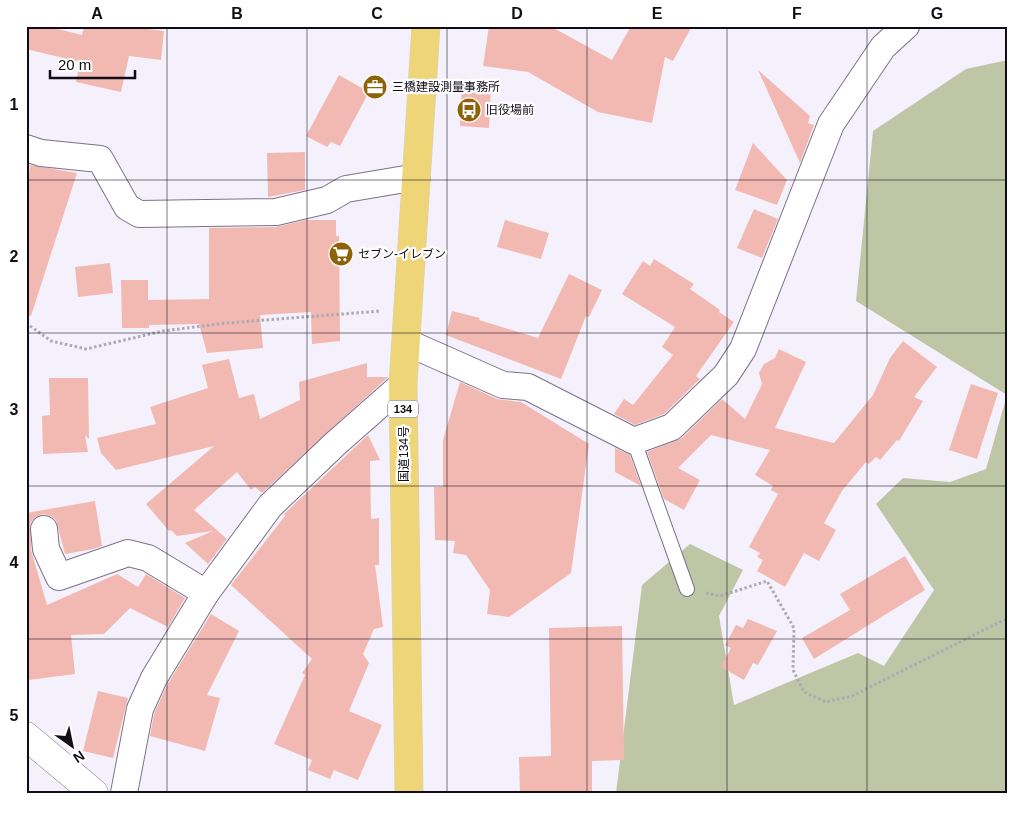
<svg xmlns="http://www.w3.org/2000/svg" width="1034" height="819" viewBox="0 0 1034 819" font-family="Helvetica,'Noto Sans JP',sans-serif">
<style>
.green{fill:#bec6a5}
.building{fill:#f2b9b3}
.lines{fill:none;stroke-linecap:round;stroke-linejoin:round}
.lane-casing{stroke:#7b7289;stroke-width:16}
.street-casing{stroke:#7b7289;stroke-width:28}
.secondary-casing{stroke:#7b7289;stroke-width:29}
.highway-casing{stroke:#d4d3d5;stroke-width:29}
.path{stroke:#ada9b3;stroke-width:3;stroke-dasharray:2.5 2.5;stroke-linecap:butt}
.lane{stroke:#fff;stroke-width:14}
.street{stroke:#fff;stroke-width:26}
.secondary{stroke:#fff;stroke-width:28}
.highway{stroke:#eed578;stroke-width:28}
.grid{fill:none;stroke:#110d16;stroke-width:1;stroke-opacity:0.55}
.labels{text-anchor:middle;stroke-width:4.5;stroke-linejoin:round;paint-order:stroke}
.shield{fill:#fff;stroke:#58565c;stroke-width:1}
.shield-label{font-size:11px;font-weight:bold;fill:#110d16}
.poi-label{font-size:12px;fill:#110d16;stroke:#fff;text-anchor:start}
.street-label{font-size:12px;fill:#110d16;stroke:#fff}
.neatline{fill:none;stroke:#110d16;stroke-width:2}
.grid-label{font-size:16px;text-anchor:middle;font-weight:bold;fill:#110d16}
</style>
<rect width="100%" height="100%" fill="#f5f1fc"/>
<path class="green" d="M1008,60V793H616L642,585L690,544L743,570L719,616L734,705L858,653L884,666L934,590L876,504L903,478L950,482L986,469L1007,395L856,301L873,131L966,69Z"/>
<path class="building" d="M26,26H46L82,35L84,26H126L164,31L161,60L129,56L121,92L76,82L80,62L26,49Z
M489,26H550L612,60L631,26H692L673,61L665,57L652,123L598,112L528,72L483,66Z
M758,70L810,116L808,123L814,125L800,163Z
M339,75L369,92L340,146L331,142L327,147L306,136Z
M462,84L491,86L489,128L460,126Z
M753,143L787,180L777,205L735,190Z
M305,152V190L268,197L267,153Z
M30,165L77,173L31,316L26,315V207Z
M754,209L778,219L762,258L737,248Z
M306,220H336V236H339L340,341L312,344L311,312L260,315L263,348L207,353L199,324L149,325V328H122L121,280H148V300L209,299V228L276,227Z
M505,220L549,233L541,259L497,247Z
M654,259L694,284L690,289L720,310L719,312L734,322L696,376L700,379L664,414L635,425L614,414L624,399L633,405L673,355L662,347L675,327L622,294L643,261L650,266Z
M110,263L113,293L78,297L75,267Z
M569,274L602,290L589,317L586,316L561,379L446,335L452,311L480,318L479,320L538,338Z
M903,341L937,367L914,397L923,401L899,441L897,440L880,460L876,457L869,464L866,462L842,491L824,523L836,530L819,561L804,553L785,587L757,571L763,560L757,557L760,553L749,547L778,494L771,490L773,486L755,475L770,450L711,435L678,468L700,480L684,510L664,499L647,452L682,438L722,399L745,419L762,384L759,373L764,364L775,358L779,349L806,362L775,428L834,443L873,395L890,358Z
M229,359L239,398L254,394L260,419L300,400L299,382L367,363V377H388L262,493L255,487L251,490L237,472L194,510L227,539L208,564L185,543L213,531L177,536L171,530L169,531L146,504L214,446L116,470L101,453L97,438L156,424L150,407L208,388L202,365Z
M49,378H88L89,439L85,435L88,452L43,454L42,416L50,415Z
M460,382L497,399L521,402L589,444L571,573L509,617L487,614L490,590L466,555L453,553L455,541L435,540L434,487H443V440Z
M971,384L998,393L977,459L949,450Z
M368,435L380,460L370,461L371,519L379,518V565H375L383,627L374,629L363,654L369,663L349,711L382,725L358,780L334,770L330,779L308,770L312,760L274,744L305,675L302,673L312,659L231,585L285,516L284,514Z
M615,448L630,455L641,486L615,472Z
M95,501L102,546L93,549L65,554L56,520L51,516L43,514L36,517L31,522V550L47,605L117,574L138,587L146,574L185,598L168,627L130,608L104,634L71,635L75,674L29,680L26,656V513Z
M905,556L925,590L814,659L802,638L850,610L840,594Z
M211,614L239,631L207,695L220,698L205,751L150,736L154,714L167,685Z
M748,619L777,631L758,665L753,663L744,680L721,667L731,648L725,645L736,625L743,628Z
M622,626L624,760L592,761V793H520L519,757L551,756L549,628Z
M98,691L128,698L113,758L83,751Z"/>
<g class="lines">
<defs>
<path id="lane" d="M634,441L687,589"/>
<path id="street" d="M26,148L41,153L100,159L127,207L139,214L276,212L327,200L346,189L417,177
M406,342L503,385L528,387L634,441L672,427L726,375L743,349L831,124L883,47L906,26
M44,529L46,549L59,577L128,553L148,558L206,593
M124,793L140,709L154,678L206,593L270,506L335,444L403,384"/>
<path id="secondary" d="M26,736L94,793"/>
<path id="highway" d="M409,793L403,384L426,26"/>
</defs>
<use href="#lane" class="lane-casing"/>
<use href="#street" class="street-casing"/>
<use href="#secondary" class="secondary-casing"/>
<use href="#highway" class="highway-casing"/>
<path class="path" d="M26,323L51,341L86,349L163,331L227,323L381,311
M706,593L720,596L767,581L794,628L793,670L804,692L826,702L852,696L1008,618"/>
<use href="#lane" class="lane"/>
<use href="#street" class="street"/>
<use href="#secondary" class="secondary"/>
<use href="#highway" class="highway"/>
</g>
<path class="grid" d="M167,26V793M307,26V793M447,26V793M587,26V793M727,26V793M867,26V793M26,180H1008M26,333H1008M26,486H1008M26,639H1008"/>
<defs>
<symbol id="office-disc" viewBox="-11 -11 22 22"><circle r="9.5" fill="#8e6209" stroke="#fff"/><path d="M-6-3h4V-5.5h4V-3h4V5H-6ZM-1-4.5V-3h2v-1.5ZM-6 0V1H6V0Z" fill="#fff"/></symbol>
<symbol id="bus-disc" viewBox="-11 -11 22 22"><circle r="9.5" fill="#8e6209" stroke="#fff"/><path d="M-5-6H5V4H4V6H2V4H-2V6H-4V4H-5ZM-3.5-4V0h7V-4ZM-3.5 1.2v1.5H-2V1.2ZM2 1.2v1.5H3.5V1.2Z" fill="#fff"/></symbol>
<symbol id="supermarket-disc" viewBox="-11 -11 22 22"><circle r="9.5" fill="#8e6209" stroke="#fff"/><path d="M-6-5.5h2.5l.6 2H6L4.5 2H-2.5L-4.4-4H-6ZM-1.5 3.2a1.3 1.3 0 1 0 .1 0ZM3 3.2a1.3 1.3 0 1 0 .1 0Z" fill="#fff"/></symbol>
</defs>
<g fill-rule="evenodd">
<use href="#office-disc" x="361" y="73" width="28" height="28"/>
<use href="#bus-disc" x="455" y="96" width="28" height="28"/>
<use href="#supermarket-disc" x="327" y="240" width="28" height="28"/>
</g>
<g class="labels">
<rect class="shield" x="388" y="400.5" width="30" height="17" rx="4"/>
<g class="shield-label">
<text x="403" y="413">134</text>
</g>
<g class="poi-label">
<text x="392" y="91">三橋建設測量事務所</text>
<text x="486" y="114">旧役場前</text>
<text x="358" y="258">セブン-イレブン</text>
</g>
<g class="street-label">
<text transform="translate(404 454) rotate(-90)" y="4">国道134号</text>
</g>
</g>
<rect width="1034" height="819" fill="none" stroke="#ffffff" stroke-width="55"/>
<g transform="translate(72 746) rotate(147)" stroke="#ffffff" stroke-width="4" paint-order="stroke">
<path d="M0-4L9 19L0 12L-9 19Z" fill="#110d16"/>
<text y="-8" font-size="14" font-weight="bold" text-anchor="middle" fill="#110d16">N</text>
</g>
<path d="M50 70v8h85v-8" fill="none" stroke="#110d16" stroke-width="2.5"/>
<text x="58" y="70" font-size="15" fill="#110d16" stroke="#ffffff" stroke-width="4" paint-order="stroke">20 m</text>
<rect x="28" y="28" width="978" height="764" class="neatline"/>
<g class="grid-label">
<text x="97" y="19">A</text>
<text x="237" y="19">B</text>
<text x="377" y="19">C</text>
<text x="517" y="19">D</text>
<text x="657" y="19">E</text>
<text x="797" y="19">F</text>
<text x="937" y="19">G</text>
<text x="14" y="110">1</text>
<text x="14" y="262">2</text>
<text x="14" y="415">3</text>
<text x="14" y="568">4</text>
<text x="14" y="721">5</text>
</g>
</svg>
